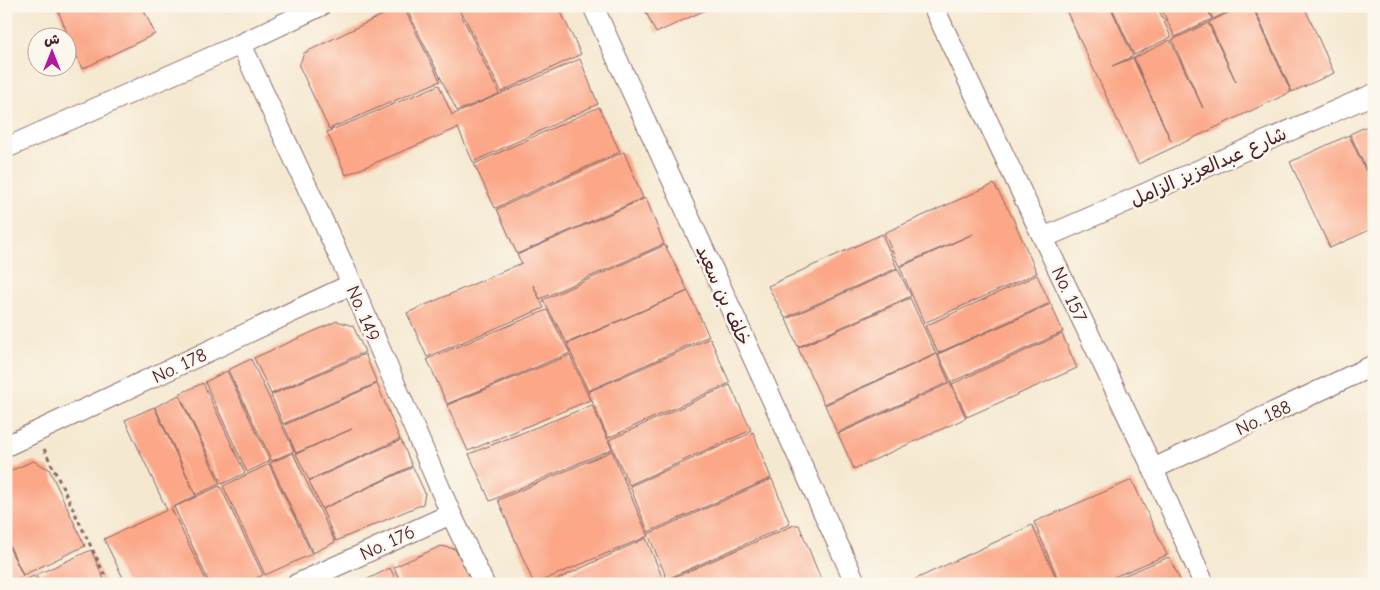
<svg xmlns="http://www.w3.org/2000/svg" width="1380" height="590" viewBox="0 0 1380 590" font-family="'Comic Neue','Playpen Sans Arabic',sans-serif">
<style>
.building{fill:#fba788}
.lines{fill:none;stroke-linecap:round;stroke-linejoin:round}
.street-casing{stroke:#866565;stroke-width:22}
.path{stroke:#866565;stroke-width:3;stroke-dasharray:4 4;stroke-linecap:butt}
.street{stroke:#fff;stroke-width:20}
.labels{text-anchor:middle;stroke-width:5;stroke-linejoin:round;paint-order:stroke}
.street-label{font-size:19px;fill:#4a1f2b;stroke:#fbf7ec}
</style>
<rect width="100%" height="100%" fill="#fbf7ec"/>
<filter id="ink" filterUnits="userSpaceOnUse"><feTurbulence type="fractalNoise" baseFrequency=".02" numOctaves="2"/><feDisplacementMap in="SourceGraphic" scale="10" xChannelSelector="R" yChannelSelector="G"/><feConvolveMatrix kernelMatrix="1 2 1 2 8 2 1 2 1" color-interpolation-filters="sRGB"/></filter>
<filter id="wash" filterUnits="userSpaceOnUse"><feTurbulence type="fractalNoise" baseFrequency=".0096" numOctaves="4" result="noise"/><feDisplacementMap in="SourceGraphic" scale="20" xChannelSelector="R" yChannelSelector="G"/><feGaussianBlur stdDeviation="1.12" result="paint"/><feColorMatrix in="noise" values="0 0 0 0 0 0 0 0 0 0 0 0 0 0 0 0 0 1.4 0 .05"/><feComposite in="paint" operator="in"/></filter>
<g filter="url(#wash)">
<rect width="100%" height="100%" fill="#f5e8d0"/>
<g id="blocks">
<path class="building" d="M56,6H142L155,34L82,69Z
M401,6H403L440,81L329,129L299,66L304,53Z
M405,6H457L499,94L457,111Z
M459,6H558L581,54L501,92Z
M643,6H714L656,33Z
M1064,6H1110L1133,56L1112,66L1133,58L1171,141L1134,58L1170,40L1203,108L1172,40L1208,23L1236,82L1209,22L1243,6H1252L1291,92L1138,164Z
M1111,6H1157L1171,37L1134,55Z
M1160,6H1205L1212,19L1175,37Z
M1207,6H1239L1213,19Z
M1253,6H1304L1334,73L1292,92Z
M580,59L598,104L473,162L458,128L346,175L327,132L439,85L452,115Z
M599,107L620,152L495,208L474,164Z
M1374,123V186L1350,134Z
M1349,135L1374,189V228L1330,248L1290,162Z
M624,152L643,198L517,254L497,209Z
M994,184L1012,216L1037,273L924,323L900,267L973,234L899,266L884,233Z
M646,198L664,244L540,299L533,285L544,308L427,357L407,313L522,263L517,255Z
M882,234L897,268L785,318L768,286Z
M665,245L688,291L567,343L543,300Z
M898,269L911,296L798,347L786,319Z
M1037,275L1050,303L938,353L925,326Z
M688,291L709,336L588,391L567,344Z
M910,298L936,354L824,404L798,348Z
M1051,304L1063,332L951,382L938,354Z
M547,310L570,353L447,404L427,359Z
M337,321L353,326L365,352L271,394L254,358Z
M1062,334L1077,368L967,417L952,384Z
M710,338L730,383L608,438L588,392Z
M365,354L377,383L283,424L271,395Z
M937,354L949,382L837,433L825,405Z
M570,355L590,400L468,451L447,405Z
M251,359L294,451L272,461L228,370Z
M227,371L270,461L247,472L205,382Z
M203,383L245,473L222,484L179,394Z
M950,383L966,418L854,469L838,434Z
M377,384L400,439L309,480L296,454L352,429L296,453L284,425Z
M730,385L751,430L629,485L609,440Z
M179,395L220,484L196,495L155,407Z
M592,405L612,449L490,501L469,454Z
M154,407L196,496L171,508L208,584H126L104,539L167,510L125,420Z
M753,432L771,478L648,532L630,486Z
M401,440L412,466L322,509L309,481Z
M612,451L648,536L534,584L498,500Z
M293,453L335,542L313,553L270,463Z
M33,461L49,469L85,546L23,575L6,538V473Z
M269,464L312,554L265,575L223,486Z
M413,467L425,493L423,504L336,541L322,509Z
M772,479L790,524L667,579L648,534Z
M1132,480L1167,555L1097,584H1060L1034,522Z
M220,486L263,575L245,584H210L174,507Z
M794,525H799L823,584H669L668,580Z
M1032,525L1057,580L1058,584H905Z
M646,538L665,584H547Z
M6,541L23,576L7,584H6Z
M441,546L455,549L474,584H401L394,567Z
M91,550L106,584H40L36,575Z
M1169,557L1182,584H1103Z
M390,568L398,584H358Z
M34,576L38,584H16Z"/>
</g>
</g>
<g filter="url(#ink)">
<use href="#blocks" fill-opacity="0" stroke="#866565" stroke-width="1"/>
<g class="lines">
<defs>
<path id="street" d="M593,6L856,584
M933,6L1153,469L1204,584
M241,44L352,284L451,514L484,584
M6,148L241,44L320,6
M1043,238L1374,94
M6,446L352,284
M1153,469L1374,365
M297,584L451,514"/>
</defs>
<use href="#street" class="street-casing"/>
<path class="path" d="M44,449L109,584"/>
<use href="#street" class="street"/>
</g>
</g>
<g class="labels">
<g class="street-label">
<text transform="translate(1208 166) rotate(-24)" y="7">شارع عبدالعزيز الزامل</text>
<text transform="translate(1070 294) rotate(65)" y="7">No. 157</text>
<text transform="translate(724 295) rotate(66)" y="7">خلف بن سعيد</text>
<text transform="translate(364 313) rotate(67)" y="7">No. 149</text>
<text transform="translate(179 365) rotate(-25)" y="7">No. 178</text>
<text transform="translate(1263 417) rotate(-25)" y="7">No. 188</text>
<text transform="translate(387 542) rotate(-25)" y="7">No. 176</text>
</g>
</g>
<rect width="1380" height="590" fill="none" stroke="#fbf7ec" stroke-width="25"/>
<g transform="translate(52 52)"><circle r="24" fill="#fbf7ec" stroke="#b4a19f"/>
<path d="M0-4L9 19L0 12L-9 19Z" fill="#b5179e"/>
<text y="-8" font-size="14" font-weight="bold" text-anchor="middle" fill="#4a1f2b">ش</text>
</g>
</svg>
